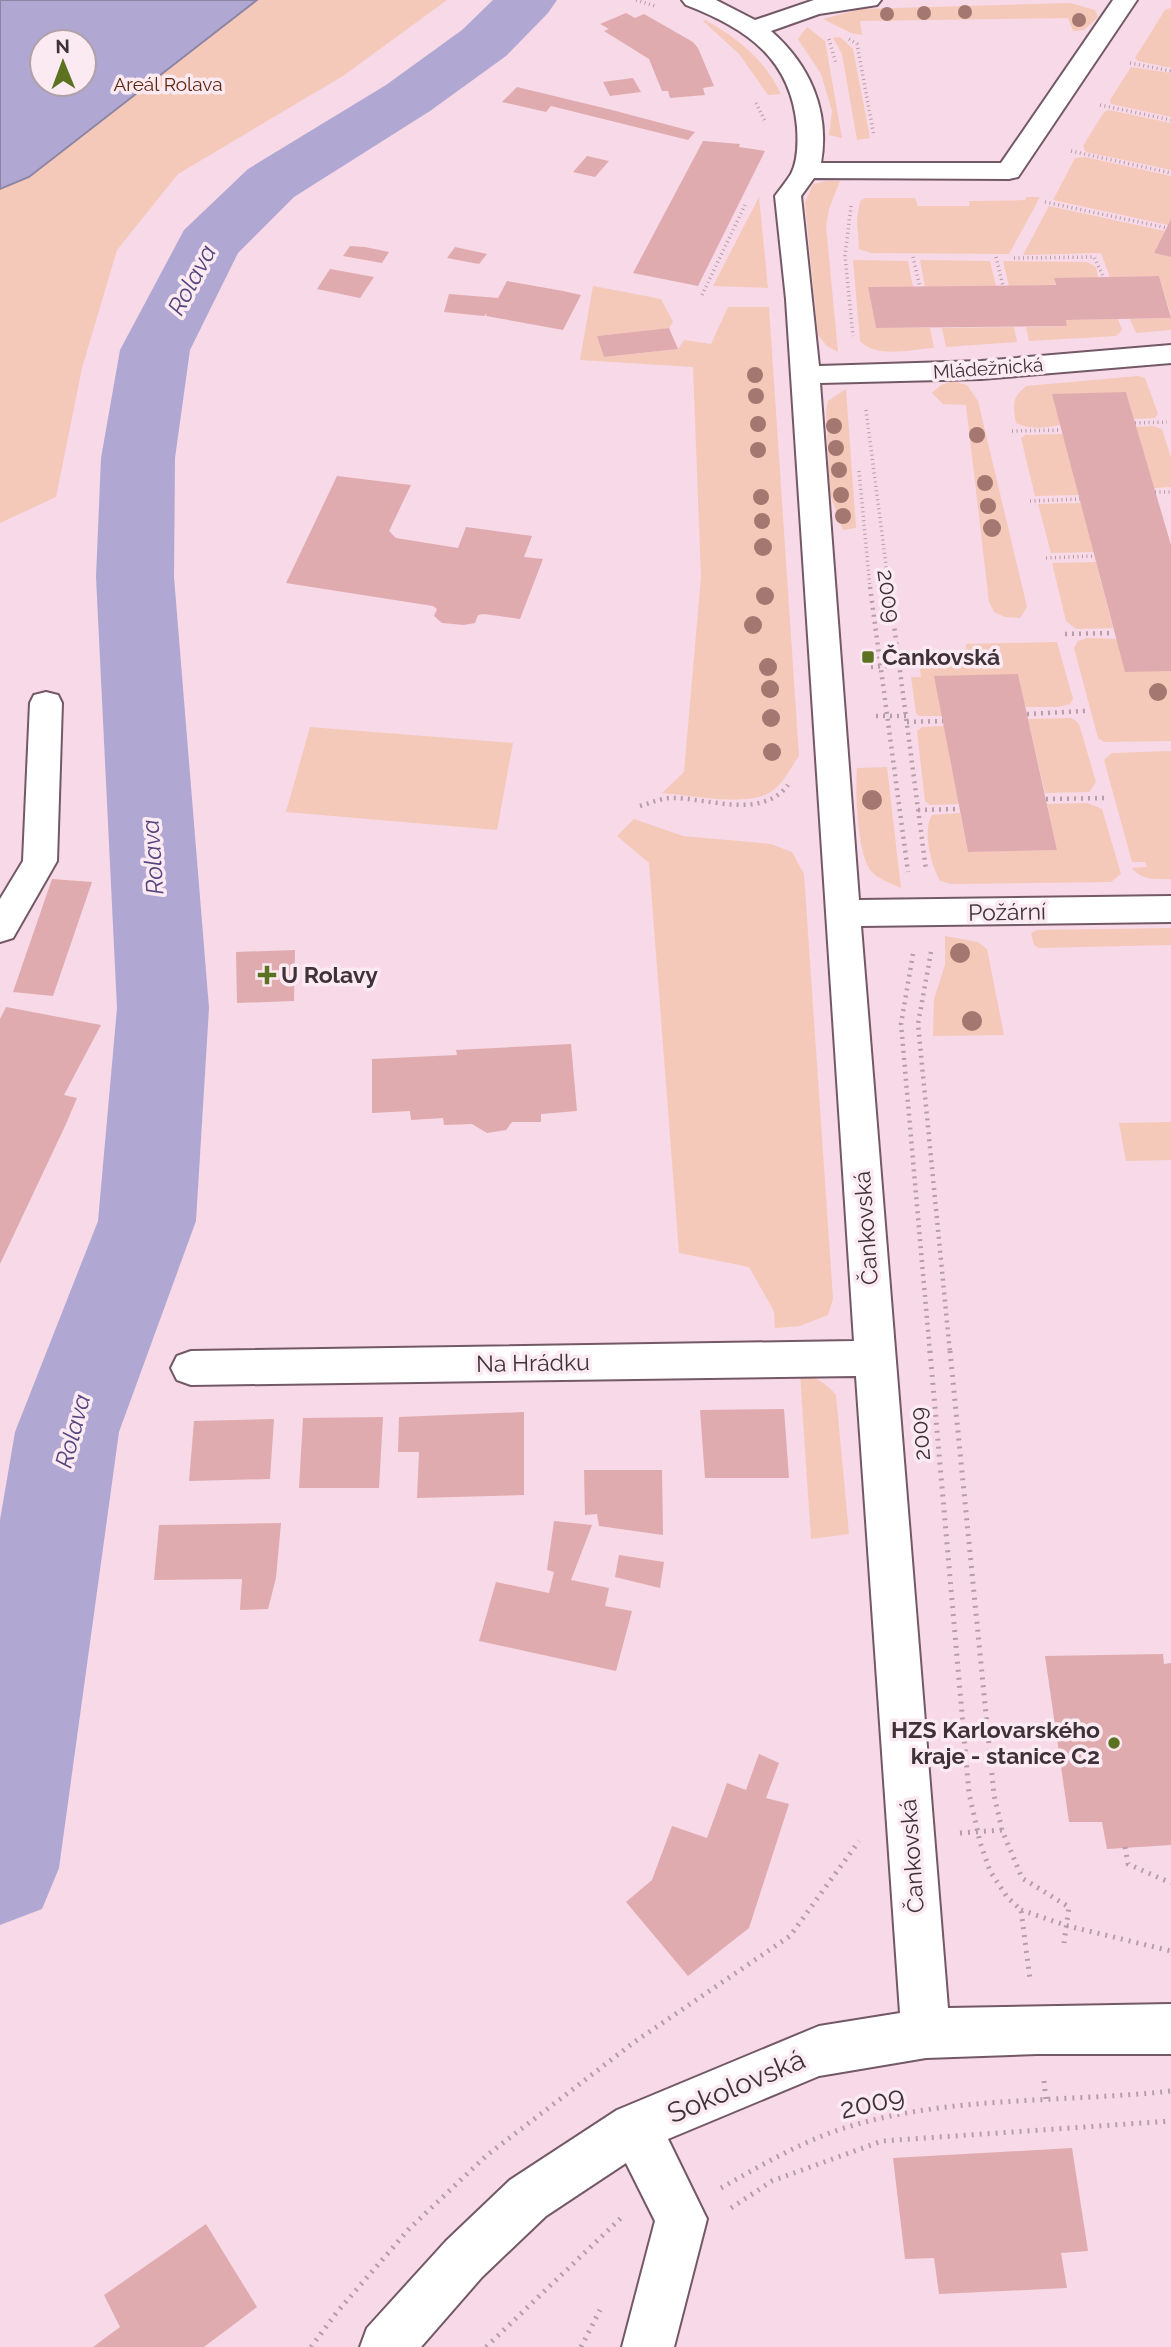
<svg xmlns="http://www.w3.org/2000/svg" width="1171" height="2347" viewBox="0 0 1171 2347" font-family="Raleway,sans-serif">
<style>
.green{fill:#f4c9b9;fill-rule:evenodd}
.water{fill:#b0a8d3;stroke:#8e85a4;stroke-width:2;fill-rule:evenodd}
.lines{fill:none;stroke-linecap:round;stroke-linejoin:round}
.river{fill:#b0a8d3;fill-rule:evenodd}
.building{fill:#e0abae}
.minor-casing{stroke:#735965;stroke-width:4}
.path-far2{stroke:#b69ea9;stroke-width:3.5;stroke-dasharray:1 3.5;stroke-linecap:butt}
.path-far1{stroke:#b69ea9;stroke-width:4.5;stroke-dasharray:2 5;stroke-linecap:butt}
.path{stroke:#b69ea9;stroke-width:5;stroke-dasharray:2 6;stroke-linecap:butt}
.minor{fill:#fff;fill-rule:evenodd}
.tree{fill:#a47770}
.poi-dot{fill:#5d7221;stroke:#fceaf2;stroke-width:2.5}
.labels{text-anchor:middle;stroke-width:7;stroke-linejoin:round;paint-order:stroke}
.far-park-label{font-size:19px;fill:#61270e;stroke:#fceaf2}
.far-street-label{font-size:19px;fill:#3e3238;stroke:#fceaf2}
.street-label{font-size:23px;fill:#3e3238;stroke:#fceaf2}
.poi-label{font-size:23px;font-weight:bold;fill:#3e3238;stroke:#fceaf2;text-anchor:start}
.water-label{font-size:24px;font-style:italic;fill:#54457e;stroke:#fceaf2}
.near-street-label{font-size:28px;fill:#3e3238;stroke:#fceaf2}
</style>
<rect width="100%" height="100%" fill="#f7d9e7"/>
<path class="green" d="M0,0H447L343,76L178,174L117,250L82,368L56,497L0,523ZM42,42H84V84H42Z
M1070,3L1095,10L1098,17L1084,30L1073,31L1068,18L860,21L862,35L851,33L823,19L860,9Z
M1171,8V68L1138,61L1135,58L1165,10Z
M705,20C739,39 764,59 781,94L768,95L739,54L703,21Z
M807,27L825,41L842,138L829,135L832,111L821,74L798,39Z
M840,37L853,49L870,138L857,140L842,54L833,38Z
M1131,67L1171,73V117L1111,104L1110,100Z
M1109,110L1171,123V170L1086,152L1083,146L1104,112Z
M1085,157L1171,176V219L1168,225L1053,200L1075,158Z
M826,181H840L829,209L826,226L838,352L827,346L818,335L805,203L813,184Z
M759,197L768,288L713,286Z
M1026,197H1040L1009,254L871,253L859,249L857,219L860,201L865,198H915L918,206H970L969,201L1025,200Z
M1049,206L1165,231L1154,253L1171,257V315L1159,276L1110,277L1101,253L1023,255Z
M853,260L908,261L913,287H868L876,328H930L934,348C911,349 877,359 860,341Z
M920,260L990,261L996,286L925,287Z
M1003,261L1087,262L1096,267L1098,278H1054L1055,285L1009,286Z
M593,286L661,299L673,322L669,328L597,336L605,357L678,349L684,340L711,344L728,307H769L799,756C791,767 783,784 772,791C750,808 689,795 662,793L684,772L701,577L693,367L580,360Z
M1171,318V330L1136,333L1130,319Z
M1118,319L1122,330L1116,336L1029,341L1026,327L1067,326L1066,320Z
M1014,327L1017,342L946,347L942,328Z
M1138,376L1145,378L1158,414L1155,418L1134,419L1126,392C1095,408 1053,440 1016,423C1013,405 1011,399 1026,386Z
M952,381L967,385L978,401L1027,607L1020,618L1005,617L994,612L989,602L966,405L943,404L932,393L941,385Z
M846,389L856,528L843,530L830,494L826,412L828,401Z
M1153,426L1162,429L1171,458V487L1154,488L1136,427Z
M1063,434L1079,495L1035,496L1021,438L1025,435Z
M1081,503L1094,552L1051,553L1038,504Z
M1096,562L1113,628L1076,629L1066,621L1052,563Z
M1087,638L1116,639L1171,671V741L1104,742L1098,738L1074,648L1078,641Z
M1057,642L1073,699L1070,704L1059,707H1025L1018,674L942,716H919L916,713L911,677H921L918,656L924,653H962L966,650V644Z
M1072,718L1079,724L1096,782L1089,792L1045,793L1028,719Z
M945,726L959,804L930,805L925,801L917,731L922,727Z
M310,727L513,743L497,830L286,812Z
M1171,751V879C1155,879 1143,881 1132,868L1147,867L1145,862H1132L1104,760L1112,753Z
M887,767L901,888C892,884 878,879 872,872C857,857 855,790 857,768Z
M1087,803L1102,809L1121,874L1111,882L951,884L940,881C931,865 922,831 932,815L960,813L968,852L1057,850L1047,804Z
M634,819L683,836L771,844L792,852L804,874L833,1299L828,1315L800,1326L775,1328L774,1311L749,1267L679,1253L649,863L617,836Z
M1171,928V945L1039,948L1034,945L1031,933L1037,930Z
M945,936L978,942L987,949L1004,1035L933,1036L934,999L945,965Z
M1171,1122V1160L1126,1161L1119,1123Z
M800,1374C816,1377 825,1382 836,1395L849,1534L811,1539Z"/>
<path class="water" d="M0,0H257L29,177L0,189ZM84,42V84H42V42Z"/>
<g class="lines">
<path class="river" d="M493,0H557L548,13L506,56L430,111L294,197L238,253L190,350L175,458L174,577L209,1008L196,1221L119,1432L59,1868L42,1909L0,1925V1520L15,1432L98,1221L117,1008L96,577L101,458L120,350L184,230L248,169L386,85L462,30Z"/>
</g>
<path class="building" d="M626,13L635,18L644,14L693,42L698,48L714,86L703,88L705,95L670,98L668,91H662L649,59L604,31L609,29L600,24Z
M633,78L641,92L610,96L603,82Z
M517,87L612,110L695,132L688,140L551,106L546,112L502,102Z
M703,141L740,144L739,147L765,151L698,286L633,273Z
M587,156L609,161L595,177L573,172Z
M1171,219V257L1154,253Z
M350,246L365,247L389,252L382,263L343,256Z
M455,247L487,254L479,264L447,258Z
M330,269L374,277L360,298L317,289Z
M1159,276L1171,318L1066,320L1067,326L876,328L868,287L1056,285L1054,278Z
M507,281L563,291L581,295L563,330L486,316L487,313L484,316L444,312L449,294L498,298Z
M669,328L678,349L604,357L597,336Z
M1126,392L1171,545V671L1125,672L1052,394Z
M337,476L411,485L389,531L396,538L458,548L466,527L532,536L524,557L543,559L520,619L484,614L478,615L475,623L464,625L442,623L434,616L437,609L433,606L286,583Z
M1018,674L1057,850L968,852L934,676Z
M52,879L92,882L53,996L13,992Z
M295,950L294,1001L237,1003L236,952Z
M6,1007L101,1025L64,1095L77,1098L66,1124L0,1264V1019Z
M571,1044L577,1111L541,1114V1122H512L506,1130L487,1133L472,1124L444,1125L443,1118L411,1120L410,1111L372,1113V1059L457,1055L456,1050Z
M784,1409L789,1478H705L700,1410Z
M524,1412V1495L417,1498L419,1452H398L399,1417Z
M383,1417L379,1488H299L303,1418Z
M274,1419L270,1479L189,1481L194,1421Z
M584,1470H662L663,1535L599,1526L597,1514L585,1515Z
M554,1521L592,1525L571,1580L609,1588L605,1606L632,1611L616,1671L479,1641L496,1582L549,1593L554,1572L547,1570Z
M281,1523L276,1578L268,1609L240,1610L242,1579L154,1580L159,1525Z
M619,1555L664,1562L660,1588L615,1577Z
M1163,1654L1164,1664L1171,1663V1845L1107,1849L1102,1822H1069L1045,1656Z
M759,1754L779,1763L766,1798L789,1804L749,1928L688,1976L626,1902L652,1880L672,1826L707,1838L727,1783L746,1790Z
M1072,2148L1088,2251L1061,2253L1067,2288L939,2294L934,2258L905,2259L893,2158Z
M206,2224L257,2307L204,2347H93L120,2327L104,2295Z"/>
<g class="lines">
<defs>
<path id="minor" d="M682,0H716L755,20L814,0H881L877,5L819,14L771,31C810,65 830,111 821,163H1001L1113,0H1137L1018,177L1009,179L814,178L801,196L819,366L981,361L1171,345V363L981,379L820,383L859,900L1171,896V922L861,926L948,2008L1171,2004V2054H1037L926,2058L819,2076L668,2139L707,2219L674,2347H622L655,2221L626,2163L546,2216L482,2277L421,2347H360L367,2328L446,2241L510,2180L617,2110L819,2026L900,2013L856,1376L191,1385L177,1380L171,1368L177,1356L191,1351L854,1341L786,299L775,196C780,189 786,182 791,174C798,161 798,142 797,127C791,58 746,28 686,5Z
M46,692L58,695L62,703L57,861L13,938L0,942V899L23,861L30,703L34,695Z"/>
</defs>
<use href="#minor" class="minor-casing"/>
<path class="path-far2" d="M636,0L655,6
M829,39L836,64
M849,39L857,44L874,136
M1130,63L1171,71
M756,103L765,121
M1100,105L1171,120
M1071,151L1171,173
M1045,202L1167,228
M851,206L845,256L853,336
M913,257L920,287
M996,257L1003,286
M1014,258L1094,257L1104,278
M702,295L745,205
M866,410L889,588
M1135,423L1167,422
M1012,431L1061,430
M859,471L870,588
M1155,492H1171
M1030,501L1080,499
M1046,558L1095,556"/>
<path class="path-far1" d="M870,587L908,872
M889,587L926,870
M1065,634L1114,633
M871,667L899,665
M1027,714L1085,711
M876,716H906
M907,722L943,721
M1046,799L1108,798
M640,806C651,803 661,798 672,798C709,798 761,820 788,785
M918,810L959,809
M931,952L918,1024L950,1353
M913,954L901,1024L930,1353"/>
<path class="path" d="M930,1351L969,1793L980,1842L990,1871L1007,1897L1021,1910L1030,1979
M950,1351L994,1795L1002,1830L1022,1878L1069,1907L1064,1943
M960,1833L1002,1830
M1125,1847L1128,1864L1171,1883
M1021,1910L1068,1926L1171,1951
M1044,2081L1046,2101
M721,2188C760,2166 799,2143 841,2129C947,2095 1062,2103 1171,2091
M731,2208L772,2181L882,2141L1171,2121
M311,2347L337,2312L409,2229L486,2156L633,2043L790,1936L859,1841
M486,2347L622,2217
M581,2347L600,2310"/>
<use href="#minor" class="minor"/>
</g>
<g class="tree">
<circle cx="965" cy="12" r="7"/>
<circle cx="924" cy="13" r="7"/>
<circle cx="887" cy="14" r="7"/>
<circle cx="1079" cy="20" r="7"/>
<circle cx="755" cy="375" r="8"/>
<circle cx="756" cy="396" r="8"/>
<circle cx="758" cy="424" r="8"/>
<circle cx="834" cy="426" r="8"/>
<circle cx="977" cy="435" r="8"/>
<circle cx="836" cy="448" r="8"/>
<circle cx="758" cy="450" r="8"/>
<circle cx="839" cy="470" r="8"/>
<circle cx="985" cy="483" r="8"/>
<circle cx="841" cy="495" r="8"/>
<circle cx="761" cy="497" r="8"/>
<circle cx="988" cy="506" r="8"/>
<circle cx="843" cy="516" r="8"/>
<circle cx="762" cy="521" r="8"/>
<circle cx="992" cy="528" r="9"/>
<circle cx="763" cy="547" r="9"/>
<circle cx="765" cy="596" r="9"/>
<circle cx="753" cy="625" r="9"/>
<circle cx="768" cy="667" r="9"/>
<circle cx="770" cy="689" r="9"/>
<circle cx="1158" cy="692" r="9"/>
<circle cx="771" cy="718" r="9"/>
<circle cx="772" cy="752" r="9"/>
<circle cx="872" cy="800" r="10"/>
<circle cx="960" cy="953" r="10"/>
<circle cx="972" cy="1021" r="10"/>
</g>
<g class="poi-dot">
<rect x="861" y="650" width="14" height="14" rx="3.5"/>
<path d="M263.5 964.5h7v7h7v7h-7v7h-7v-7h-7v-7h7z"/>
<circle cx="1114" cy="1743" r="7"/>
</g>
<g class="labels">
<g class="far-park-label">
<text x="168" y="91">Areál Rolava</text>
</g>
<g class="far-street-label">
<text transform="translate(988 368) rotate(-4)" y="7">Mládežnická</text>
</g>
<g class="street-label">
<text transform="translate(889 596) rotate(82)" y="8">2009</text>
<text transform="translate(1007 912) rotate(-1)" y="8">Požární</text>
<text transform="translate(866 1228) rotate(-94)" y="8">Čankovská</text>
<text transform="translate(533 1363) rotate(-1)" y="8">Na Hrádku</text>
<text transform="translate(920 1434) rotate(-95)" y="8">2009</text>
<text transform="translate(912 1856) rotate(-94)" y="8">Čankovská</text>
</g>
<g class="poi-label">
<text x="882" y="665">Čankovská</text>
<text x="281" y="983">U Rolavy</text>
<text x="1100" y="1738" text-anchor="end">HZS Karlovarského<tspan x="1100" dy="26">kraje - stanice C2</tspan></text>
</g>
<g class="water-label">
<text transform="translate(192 280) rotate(-62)" y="8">Rolava</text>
<text transform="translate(153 857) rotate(-94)" y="8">Rolava</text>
<text transform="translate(73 1431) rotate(-75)" y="8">Rolava</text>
</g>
<g class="near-street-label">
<text transform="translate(736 2086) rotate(-23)" y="10">Sokolovská</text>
<text transform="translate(872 2102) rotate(-13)" y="10">2009</text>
</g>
</g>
<g transform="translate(63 63) rotate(359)"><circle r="33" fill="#fceaf2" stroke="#b0a0a8" stroke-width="2"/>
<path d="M0-5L12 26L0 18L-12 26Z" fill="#5d7221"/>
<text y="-10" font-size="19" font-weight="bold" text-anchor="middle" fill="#3e3238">N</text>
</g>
</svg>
